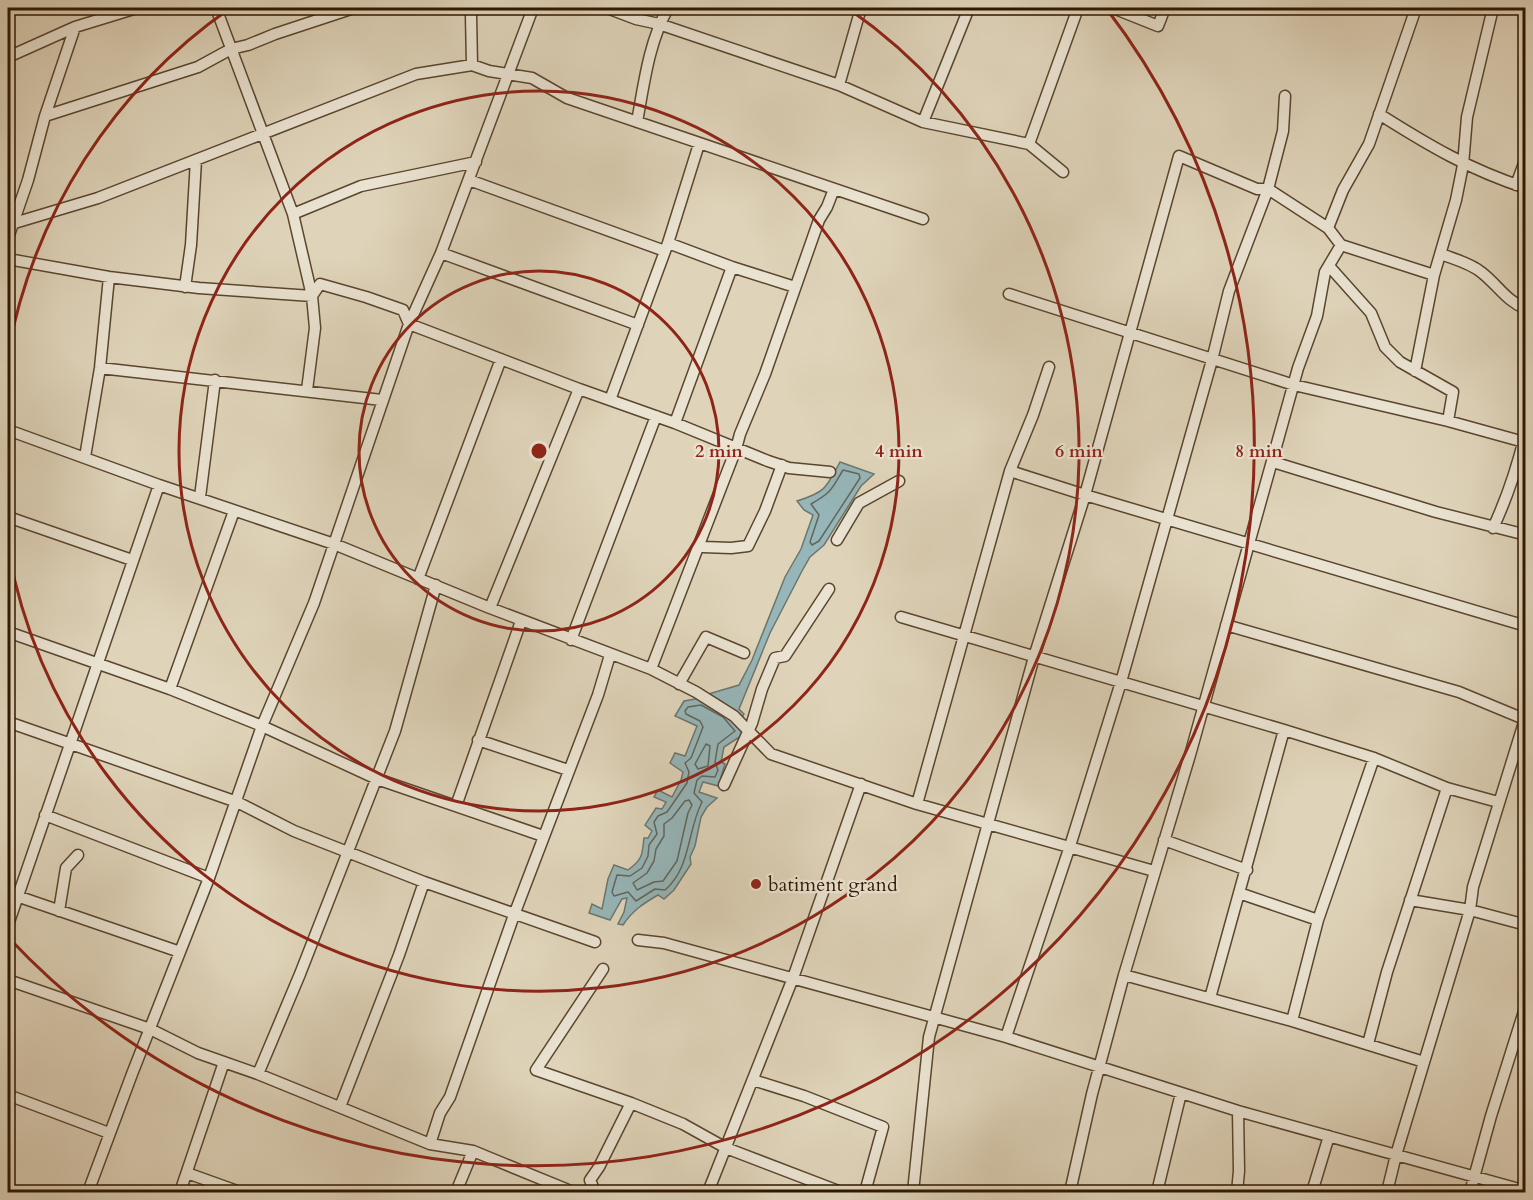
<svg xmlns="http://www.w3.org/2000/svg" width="1533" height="1200" viewBox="0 0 1533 1200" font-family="Cardo,serif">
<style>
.water{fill:#96b6b9;stroke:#6c766f;stroke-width:1.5}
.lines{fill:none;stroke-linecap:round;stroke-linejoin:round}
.shore{stroke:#62665c;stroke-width:1.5}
.minor-casing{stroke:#5a462e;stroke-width:13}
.minor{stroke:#eae3d2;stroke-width:10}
.ring{fill:none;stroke:#8f2418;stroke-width:3}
.poi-dot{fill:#8f2418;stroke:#eae3d2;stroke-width:2}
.labels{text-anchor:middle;stroke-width:4.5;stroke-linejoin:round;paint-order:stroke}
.poi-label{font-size:20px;fill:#2e1700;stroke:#eae3d2;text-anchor:start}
.centre{fill:#8f2418;stroke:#eae3d2;stroke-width:3}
.ring-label{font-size:18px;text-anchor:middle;font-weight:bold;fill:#8f2418;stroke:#eae3d2;stroke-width:4.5;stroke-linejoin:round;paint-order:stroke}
</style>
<rect width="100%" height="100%" fill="#dfd4ba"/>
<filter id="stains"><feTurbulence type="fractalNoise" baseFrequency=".00333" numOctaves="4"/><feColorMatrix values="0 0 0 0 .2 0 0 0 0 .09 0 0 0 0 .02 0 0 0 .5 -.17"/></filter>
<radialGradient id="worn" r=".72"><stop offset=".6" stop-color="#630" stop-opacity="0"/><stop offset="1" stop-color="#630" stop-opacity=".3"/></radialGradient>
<path class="water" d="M840,462L874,474L861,486L824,545L810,557L802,571L770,633L739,709L744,714L740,720L705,695L739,685L752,660L785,577L801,549L813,515L804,510L797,501C826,492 826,488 840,462Z
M701,698L741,728V736L724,747L721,762L725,764L721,777L722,787L703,782L699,792L717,798L707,807L701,817L695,846L690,857L691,864L674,890L664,899L658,895C644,903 632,911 623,925L618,924L624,912L627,898L622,899L610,920L589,913L592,904L602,909L608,879L614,865L628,870C643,859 642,855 644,838H648L652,831L645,825L656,808L662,809L666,802L654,797L658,790L672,797L681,780L683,772L670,763L675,753L685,756L697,726L675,716L684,701Z"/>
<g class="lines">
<path class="shore" d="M843,470L859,474L860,478L819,541L812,545L810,542L819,515L811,504C832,492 831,490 843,470Z
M701,705L723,717L735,731L718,744L715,762L718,770L715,777L702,776L697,780L694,793L702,802C687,831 691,868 665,890L655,889L636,901L628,892L614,896L612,892L617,875L630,876L642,868L648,856L649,845L657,834L654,822L658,816L667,812L687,783L689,772L685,763L691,758L703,727L700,721L686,714L685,711L688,707Z
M706,744L710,746L708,766L698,769L695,764Z
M685,801L689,800L692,805L688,813L677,861L663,881L654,882L637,890L633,883L647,873L654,861L656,849L664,836V824L672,818Z"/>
<defs>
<path id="minor" d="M216,8L293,214L312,296L315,328L307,390
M469,8L471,15L472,65
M607,8L636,19L659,24L839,85L923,122L1029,144L1063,172
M1113,8L1158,26L1165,8
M1416,8L1369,144L1343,190L1328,228L1341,245L1434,275
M8,57L75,27L137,8
M839,85L861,8
M1379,114C1428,145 1470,170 1526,188
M45,116L198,67L231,49L248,45L275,34L354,8
M637,122C644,83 649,42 668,8
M923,122L969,8
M1029,144L1078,8
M469,180L665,251
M1516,185L1526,158
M293,214L361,186L476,162
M11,224L98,198L416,74L472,65L489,71L532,78L567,98L923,219
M8,238L28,180L45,116L75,27
M668,243L732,267L795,287
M441,253L638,325
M1441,254C1454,259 1470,263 1481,272C1498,285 1505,300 1526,309
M8,259L109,277L199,288L312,296L320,284L366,297L403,310L409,324L579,389L675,423L768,461L789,468L830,472
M1329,266L1371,313L1385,347L1400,362L1453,392L1448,421
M185,287L191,245L196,160
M1009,294L1294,385L1448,421L1524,442
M100,368L382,400
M1415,371L1434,275L1456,200L1463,165L1467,117L1493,8
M610,400L668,243L699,144
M675,423L732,267
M8,430L159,485L334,544L490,608L651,669L696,692L734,716L771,754L917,804L1154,871
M85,457L100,368L109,277
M1273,462L1436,512L1526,535
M1010,471L1085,495L1526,626
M200,497L215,380
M8,517L132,560
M1493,528C1507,498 1517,468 1525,435
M837,540L859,503L899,481
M703,547L731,548L748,546L765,511L782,465
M418,579L501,359
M490,608L579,389
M901,617L1284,730L1374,758L1447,788L1498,802
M1226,625L1459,692L1524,719L1526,723
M8,632L170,689L262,726L377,779L543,836
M571,640L656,416
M651,669L736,449L740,434L765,374L819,220L827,207L834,189
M679,684L706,637L744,653
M170,689L234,511
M8,722L237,802L294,831L424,882L595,942
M478,740L568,770
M724,785L752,723L762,689L775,658L785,656L829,589
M917,804L1010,471L1033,415L1049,367
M456,806L521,621
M45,815L209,878
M1164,840L1247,870
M8,893L180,952
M1239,893L1318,920
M1410,900L1470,910L1526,925
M59,911L66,868L78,855
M8,925L159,485
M638,940L664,943L1006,1037L1238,1111L1526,1191
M603,969L536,1070L631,1103L683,1124L726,1148L841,1192
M1124,975L1292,1021L1424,1062
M8,980L150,1029L198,1053L258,1074L430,1144L473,1151L573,1192
M1210,998L1284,730
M1292,1021L1318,920L1374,758
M1006,1037L1070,846L1121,682L1212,360L1229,291L1268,189L1328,228
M1368,1044L1387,972L1447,788
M258,1074L300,974L395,731L436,585
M753,1080L804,1096L883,1127L865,1192
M8,1095L109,1133
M340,1107L399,955L424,882
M430,1144L440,1113L450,1097L514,915L598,695L610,655
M187,1173L240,1192
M88,1192L132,1074L209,878L262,726L314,603L409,324L441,253L533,8
M180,1192L224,1062
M456,1192L473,1151
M595,1192L590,1180L599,1167L631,1103
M708,1192L793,978L861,784
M913,1192L929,1037L1034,657L1085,495L1179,156L1257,189H1268L1283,131L1285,96
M1070,1192L1092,1094L1124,975L1190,755L1298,368L1317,316L1325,272L1341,245
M1157,1192L1181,1093
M1237,1192L1239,1171L1238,1111
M1312,1192L1329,1136
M1387,1192L1396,1155L1470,910L1473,887L1526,716
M1470,1192L1491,1116L1526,1005"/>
</defs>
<use href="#minor" class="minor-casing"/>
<use href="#minor" class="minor"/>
</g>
<g class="ring">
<circle cx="539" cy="451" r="180"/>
<circle cx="539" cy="451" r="360"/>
<path d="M8 353A540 540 0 0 1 229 9M849 9A540 540 0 1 1 8 549"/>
<path d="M1106 8A720 720 0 0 1 8 937"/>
</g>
<circle class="poi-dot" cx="756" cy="884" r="6"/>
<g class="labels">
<g class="poi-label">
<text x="768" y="891">batiment grand</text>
</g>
</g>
<circle cx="539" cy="451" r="9" class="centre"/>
<g class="ring-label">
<text x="719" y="457">2 min</text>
<text x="899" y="457">4 min</text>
<text x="1079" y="457">6 min</text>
<text x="1259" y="457">8 min</text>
</g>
<rect width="1533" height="1200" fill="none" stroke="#dfd4ba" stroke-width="30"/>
<rect x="9" y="9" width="1515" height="1182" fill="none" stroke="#2e1700" stroke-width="3"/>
<rect x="15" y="15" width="1503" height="1170" fill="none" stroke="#2e1700" stroke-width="1.5"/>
<rect width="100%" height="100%" filter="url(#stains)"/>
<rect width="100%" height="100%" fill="url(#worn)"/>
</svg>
